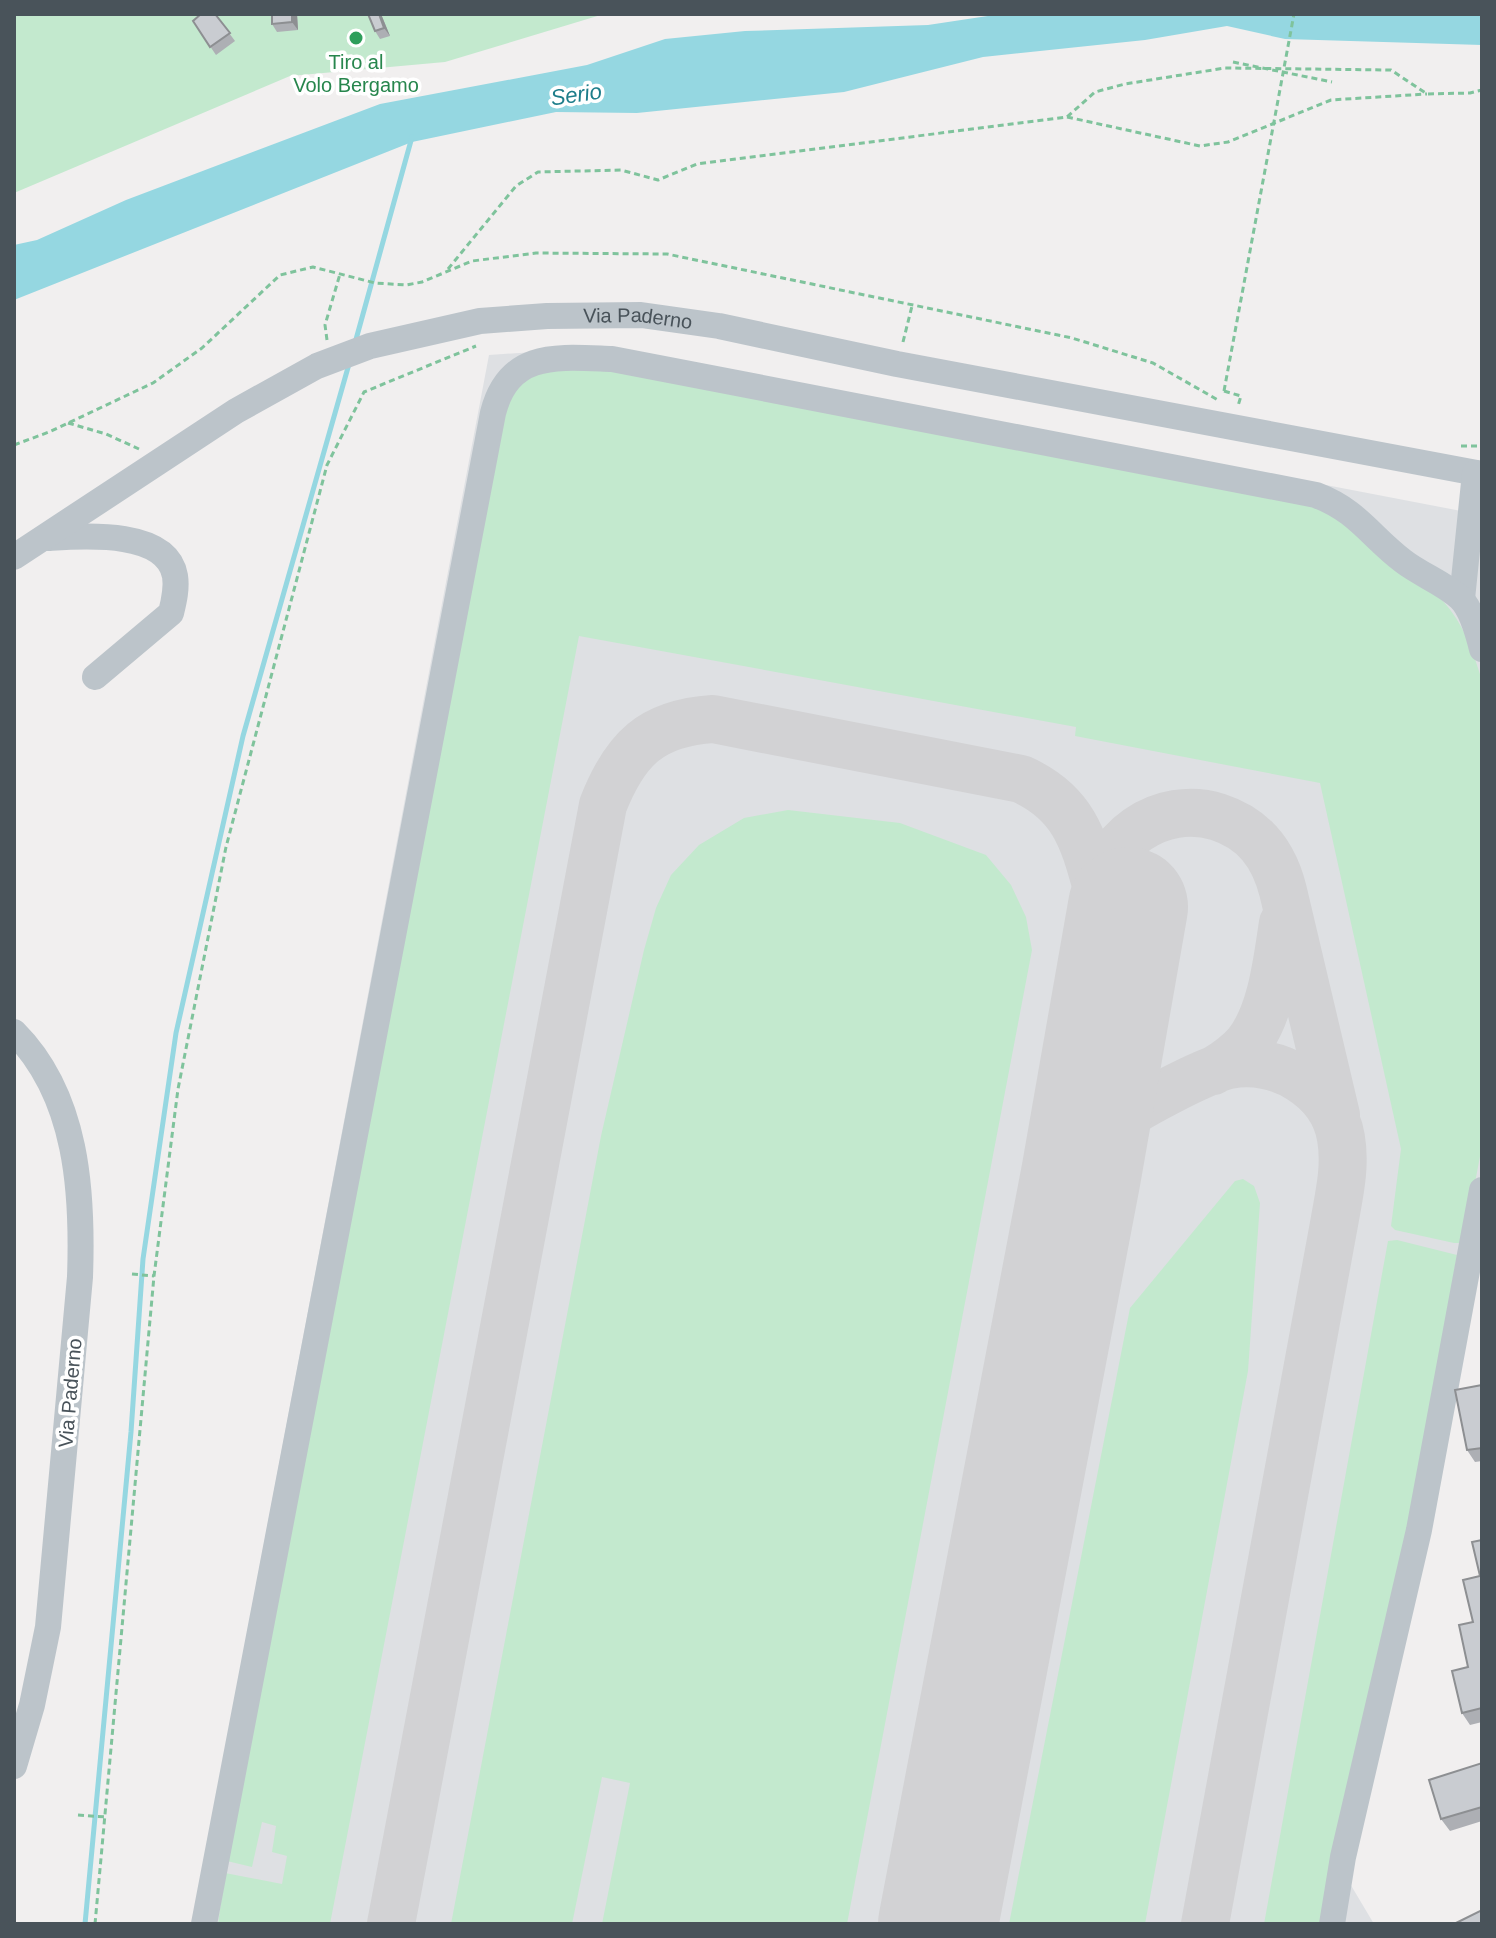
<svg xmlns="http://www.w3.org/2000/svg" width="1496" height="1938" viewBox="0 0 1496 1938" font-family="Helvetica,sans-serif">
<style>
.airport{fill:#dee0e3}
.green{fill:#c3e9ce}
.water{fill:#95d7e1}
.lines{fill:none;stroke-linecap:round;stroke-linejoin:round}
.stream{stroke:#95d7e1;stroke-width:5}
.taxiway{stroke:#d2d2d4;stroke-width:48}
.runway{stroke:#d2d2d4;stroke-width:120}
.path{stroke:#7fc39c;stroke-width:3;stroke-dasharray:6 4;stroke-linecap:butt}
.minor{stroke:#bcc4ca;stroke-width:26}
.path-bridge{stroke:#7fc39c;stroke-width:3;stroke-dasharray:6 4;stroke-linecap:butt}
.wall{fill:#adafb4}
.shaded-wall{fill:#8d8f92}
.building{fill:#c9ccd1;stroke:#8d8f92;stroke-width:2}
.leisure-dot{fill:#2e9e5b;stroke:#fff;stroke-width:3}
.labels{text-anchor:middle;stroke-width:7;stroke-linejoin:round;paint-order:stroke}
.leisure-label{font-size:20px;fill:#27864d;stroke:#fff}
.street-label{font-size:20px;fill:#49535a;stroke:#fff}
.water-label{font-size:22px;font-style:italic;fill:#1d7d8a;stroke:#fff}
</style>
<rect width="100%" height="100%" fill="#f1efef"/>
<path class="airport" d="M609,347L1482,515V1243L1349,1882L1374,1924H192L489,355Z"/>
<path class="green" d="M14,14H604L445,62L290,76L14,193Z
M611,367L1314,502L1442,600C1464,624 1472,649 1482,680V1146L1465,1235L1459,1243H1454L1395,1230L1391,1226L1401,1149L1320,783L1075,736L1076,727L579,636L330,1924H218L225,1873L282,1884L287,1856L272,1852L276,1826L262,1822L252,1867L227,1861L503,409L520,383L545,371Z
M788,810L900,823L986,855L1011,885L1026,917L1032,950L847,1924H602L630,1783L602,1777L572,1924H451L601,1136L644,950L656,908L671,875L699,845L744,818Z
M1243,1179L1254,1186L1260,1203L1248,1371L1145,1924H1009L1130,1308L1235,1181Z
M1397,1240L1457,1255L1411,1524L1326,1924H1264L1388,1241Z"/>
<path class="water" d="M1001,14H1482V45L1285,39L1227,26L1145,40L983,57L844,92L637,113L556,112L412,142L14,300V245L37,240L126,200L380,104L587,65L665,39L745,31L928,25Z"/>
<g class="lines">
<path class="stream" d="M355,343L412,137
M85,1924L131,1432L143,1259L176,1033L243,736L349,364"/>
<path class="taxiway" d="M1213,1071C1226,1063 1238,1055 1248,1043C1272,1012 1277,961 1283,923
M1078,1124C1086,1086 1093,1048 1100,1010C1104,993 1110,974 1111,957C1111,938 1102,921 1101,903C1098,840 1162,799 1218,817C1255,829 1274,855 1283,891L1336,1115
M1081,1175C1089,1160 1097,1141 1109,1128C1128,1110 1204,1071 1229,1065C1277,1055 1333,1088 1341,1138C1346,1167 1339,1195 1334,1224L1205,1924
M391,1924L603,805C625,749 651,723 713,719L1021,779C1079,805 1085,847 1101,903"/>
<path class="runway" d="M938,1924L1081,1175L1128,907"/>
<path class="path" d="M1067,117L1200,146L1228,142L1331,100L1427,94
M448,269L516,186L538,172L621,170L658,180L697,164L1067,117L1095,92L1125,84L1225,68L1391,70L1427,94L1470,93L1482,90
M327,340L325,325L340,274
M903,342L912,306
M1224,391L1241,396L1238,406
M68,423L106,434L139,449
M14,445L49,432L153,383L202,348L280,275L313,267L375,283L406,285L422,282L472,261L536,253L667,254L1072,338L1153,363L1218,400
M1461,446H1482
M132,1274L154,1276
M78,1815L106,1817
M95,1924L154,1276L178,1089L226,847L327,465L364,392L476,346"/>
<g class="minor">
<path d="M48,538C82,536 167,529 175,576C177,588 174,601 171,613L95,677"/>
<path id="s1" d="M14,557L236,411L317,366L370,346L480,321L547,316L641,315L719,326L897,364L1482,474"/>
<path d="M1462,599L1475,473"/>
<path d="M14,1032C78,1096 83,1193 80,1277L48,1627L32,1705L14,1766"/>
<path d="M204,1924L493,413C509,350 558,357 612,359L1316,495C1358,511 1370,536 1403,561C1421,575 1444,583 1460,598C1472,609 1478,633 1482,649"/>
<path d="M1332,1924L1343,1857L1419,1530L1482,1190"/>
</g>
<path class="path-bridge" d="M1233,62L1332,82
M1224,391L1294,14"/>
</g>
<path class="wall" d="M215,14L235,41L216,55L193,21Z
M272,14H297L298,30L277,32L272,24Z
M381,14L390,36L380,39L375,31Z
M1482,1385V1461L1475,1462L1467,1450Z
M1482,1540V1722L1470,1725L1462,1713L1480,1576Z
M1482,1763V1821L1450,1831L1441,1819Z"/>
<path class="shaded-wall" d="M292,14H297L298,30L292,22Z
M379,14H381L390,36L384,28Z"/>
<path class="building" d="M201,14H215L230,33L210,47L193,21Z
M272,14H292V22L272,24Z
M368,14H379L384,28L375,31Z
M1482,1385V1448L1467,1450L1455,1390Z
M1482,1540V1708L1462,1713L1452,1671L1468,1667L1459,1625L1473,1622L1463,1580L1480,1576L1472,1542Z
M1482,1763V1807L1441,1819L1429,1780Z
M1482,1910V1924H1454Z"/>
<circle class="leisure-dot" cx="356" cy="38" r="8"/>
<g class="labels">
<g class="leisure-label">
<text x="356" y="69">Tiro al<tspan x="356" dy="23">Volo Bergamo</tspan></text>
</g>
<g class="street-label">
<text dy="7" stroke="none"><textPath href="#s1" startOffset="686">Via Paderno</textPath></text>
<text transform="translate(70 1393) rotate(-85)" y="7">Via Paderno</text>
</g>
<g class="water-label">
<text transform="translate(576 94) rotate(-8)" y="8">Serio</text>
</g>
</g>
<rect width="1496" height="1938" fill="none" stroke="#49535a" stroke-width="32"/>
</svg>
